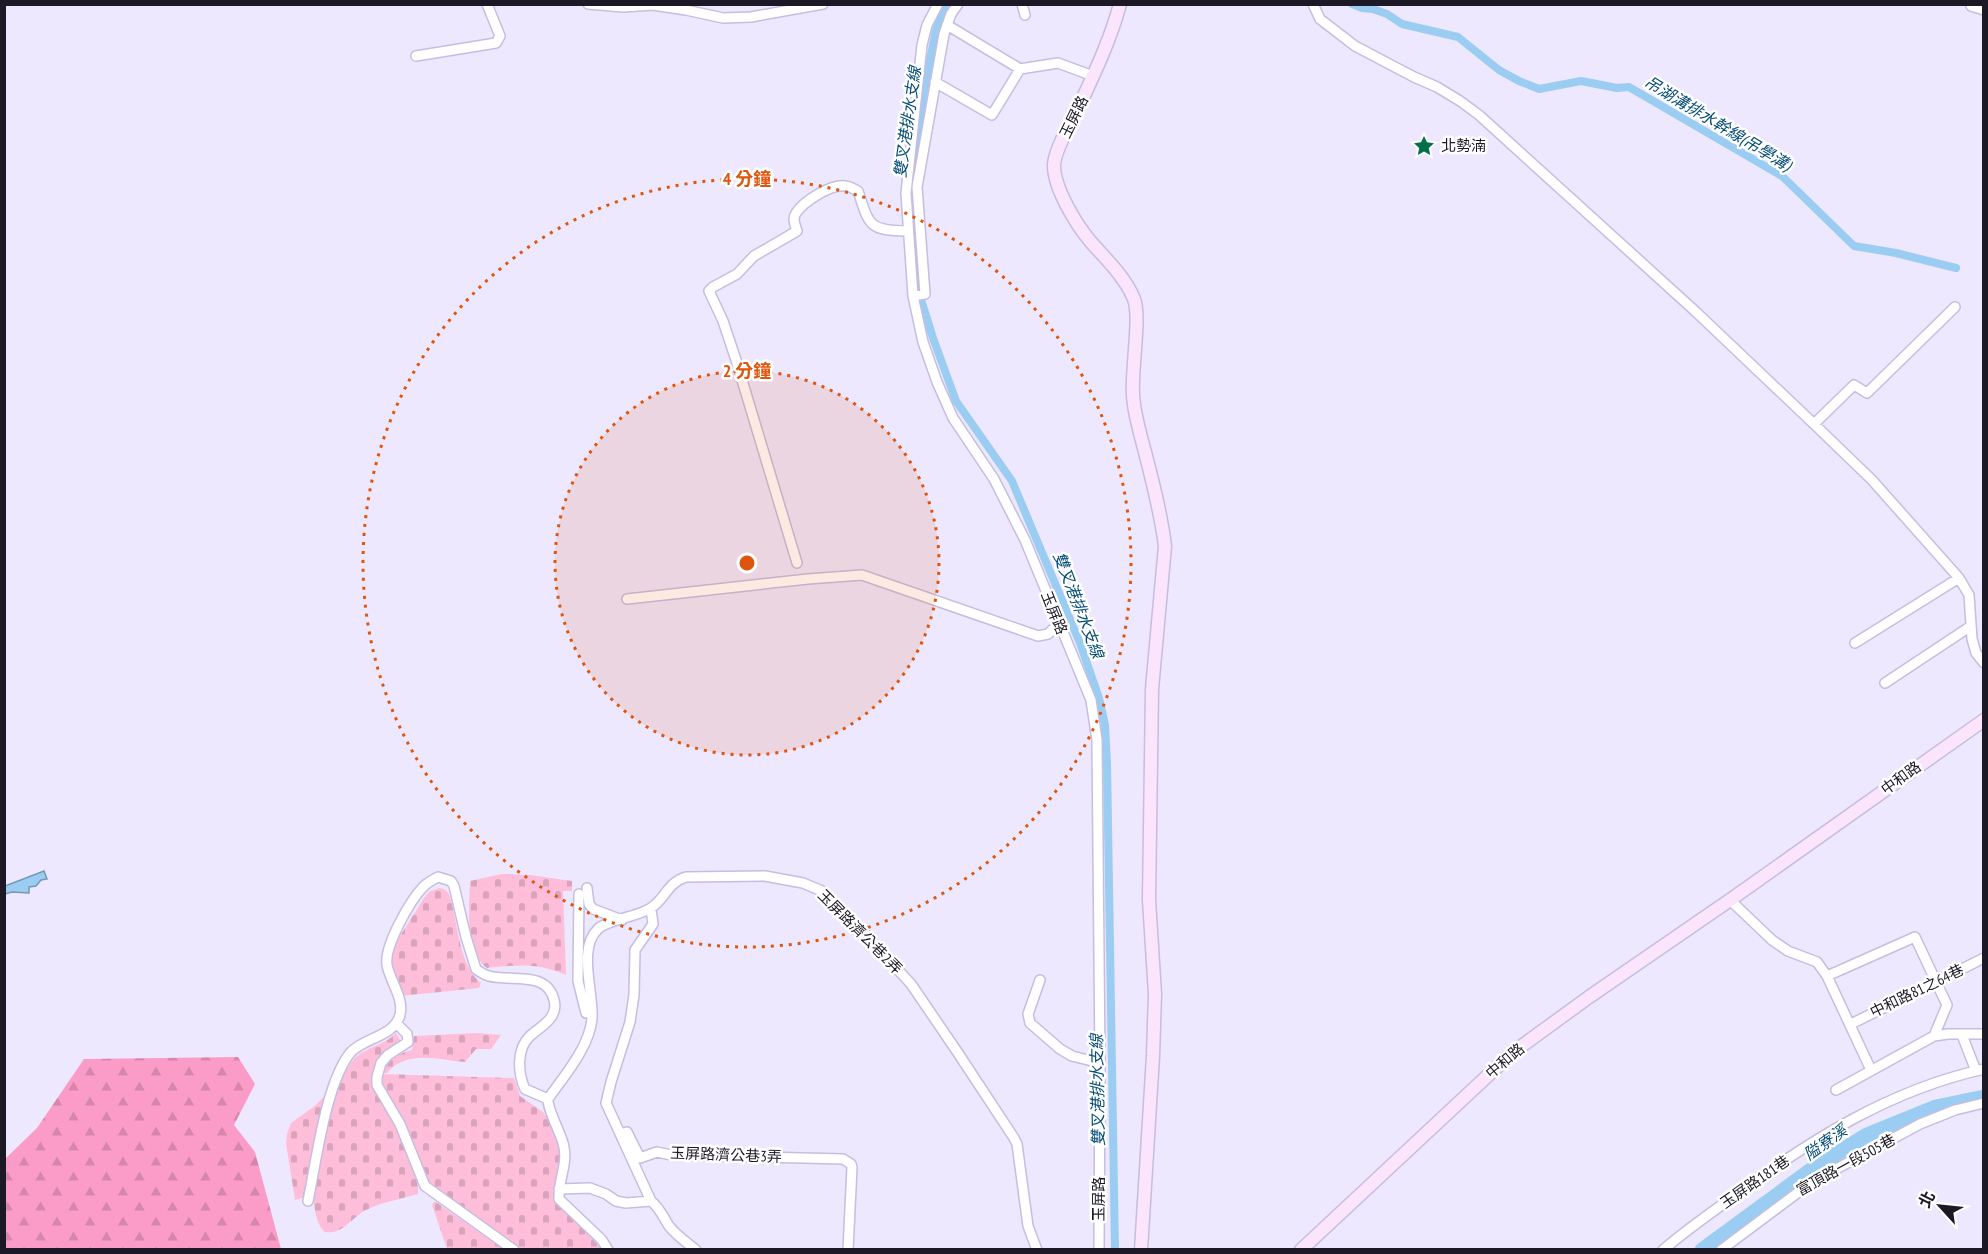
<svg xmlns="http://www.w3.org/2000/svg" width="1988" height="1254" viewBox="0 0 1988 1254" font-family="'PT Sans Narrow','Noto Sans TC',sans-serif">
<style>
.forest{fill:url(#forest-firs)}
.cemetery{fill:url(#cemetery-stones)}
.water{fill:#9bcdf3;stroke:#7597b5;stroke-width:1.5}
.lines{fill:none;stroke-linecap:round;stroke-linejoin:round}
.canal{stroke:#9bcdf3;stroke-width:8}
.river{stroke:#9bcdf3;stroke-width:15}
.street-casing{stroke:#c6bde0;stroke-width:12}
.secondary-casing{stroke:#c6bde0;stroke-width:15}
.street{stroke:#fff;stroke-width:9}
.secondary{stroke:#fae5fc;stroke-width:12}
.ring{fill:none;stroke:#de560d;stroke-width:3;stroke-dasharray:3 6}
.labels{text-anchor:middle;stroke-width:5;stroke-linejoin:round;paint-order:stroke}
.street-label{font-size:15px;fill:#1c1825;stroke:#fff}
.poi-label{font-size:15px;fill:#1c1825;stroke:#fff;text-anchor:start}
.water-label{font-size:16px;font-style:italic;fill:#064d75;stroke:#fff}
.centre{fill:#de560d;stroke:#fff;stroke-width:3}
.ring-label{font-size:18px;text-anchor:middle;font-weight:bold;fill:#de560d;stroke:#fff;stroke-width:5;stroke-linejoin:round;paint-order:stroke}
</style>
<defs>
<pattern id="forest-firs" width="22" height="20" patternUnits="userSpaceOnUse" patternTransform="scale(1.5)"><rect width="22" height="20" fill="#fa9cc7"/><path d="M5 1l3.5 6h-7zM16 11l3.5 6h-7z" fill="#d686ab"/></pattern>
<pattern id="cemetery-stones" width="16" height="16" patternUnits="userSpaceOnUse" patternTransform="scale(1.5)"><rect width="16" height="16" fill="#febeda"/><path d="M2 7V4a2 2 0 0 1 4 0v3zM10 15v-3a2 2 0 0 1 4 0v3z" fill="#d9a3bb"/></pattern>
</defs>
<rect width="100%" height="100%" fill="#ede8fd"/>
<path class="forest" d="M238,1057L255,1084L234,1125L255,1152L281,1249H5V1159L37,1128L84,1059Z"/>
<path class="cemetery" d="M502,874L530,875L572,881V891H563L566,975C536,962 518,965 487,968C465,951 469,906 470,881Z
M439,888L444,889L449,894C458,920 458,965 481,983L479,988L401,996L390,959L395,944L424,898L429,892Z
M396,1033L402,1043L389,1052L375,1089L399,1129L418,1185V1194C401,1199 382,1202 366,1210C352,1217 343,1235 325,1232C315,1224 313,1201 313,1188C314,1178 319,1167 321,1157C327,1130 335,1081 353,1060C364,1047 384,1046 396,1033Z
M478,1033L501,1035L491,1049H476L465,1062C438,1060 407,1049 387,1073H383C388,1060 399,1053 412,1050L414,1036Z
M382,1074L514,1078L520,1096L543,1112L554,1128L562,1155L558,1185L554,1199L602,1249H514L428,1186L404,1122L385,1096L381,1081Z
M330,1090L305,1197L295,1200L286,1143L287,1134L291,1123L316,1105Z
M434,1202H436L503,1249H447L432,1205Z"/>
<path class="water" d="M44,871L47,879L41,880L36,886L29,887V893L12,892L5,894V886Z"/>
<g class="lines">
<path class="canal" d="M1352,4L1362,8L1373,9L1387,14L1402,24L1458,37L1499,70L1519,81L1539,89L1581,81L1617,88L1629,87L1782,176L1854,246L1896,253L1956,268
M911,215L912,182L924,91L936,30L941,17L949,4
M913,239L918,290L933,338L956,401L1012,481L1059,593L1080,643L1099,698L1105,725L1107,763L1115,1250"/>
<path class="river" d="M1702,1250L1815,1167L1867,1135L1936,1107L1984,1097"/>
<defs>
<path id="street" d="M588,4L623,7L653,5L686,10L723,18L751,17L823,4
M938,4L927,25L922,45L906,193L913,296L923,342L937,382L953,418L994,479L1025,540L1091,700L1097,740L1100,1063L1099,1250
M1022,4L1025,15
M1313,4L1320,19L1355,46L1414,77L1437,87L1460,101L1479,115L1695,311L1814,424L1872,480L1959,578L1969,595L1972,639L1976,653L1984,663
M1971,6L1984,10
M947,25L1020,69
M416,56L496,43L500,36L487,4
M935,82L992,115L1020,69L1058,63L1093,76
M913,296L925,294L917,187L944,34L951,14L958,4
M1814,424L1854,385L1867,393L1955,307
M797,563L736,360L723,321L709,291L713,287L737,274L754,256L797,231C795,224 792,219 796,213C804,201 831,184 845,186C849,186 854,189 858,191C869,225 869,231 907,231
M627,599L808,579L862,575L1038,636L1048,634L1058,624
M1855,643L1959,578
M1885,683L1971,626
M587,888L589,904L593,909L622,920
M579,894L578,981L586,1013
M1730,900L1772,940L1788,951L1817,962L1827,976L1871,1070
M651,909L653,924L635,950L634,995L630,1022L611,1082L606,1103L651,1201
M1827,976L1915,937L1947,1005L1934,1036L1836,1090
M1040,980L1028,1014L1030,1023L1060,1049L1072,1056L1100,1063
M396,1023L407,1034L408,1042L388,1055L381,1063L377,1077V1085L400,1124L425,1186L514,1250
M1851,1024L1984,958
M1962,1035L1976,1071
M1934,1036L1948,1034H1984
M621,1134L627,1132L640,1158L657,1152L671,1155L843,1159L851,1164L852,1167L848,1250
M559,1189L590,1188L606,1194L616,1201L626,1203L651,1201C660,1208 663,1217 669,1226C676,1235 686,1242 696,1250
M308,1201C316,1163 326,1081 351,1052C364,1038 391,1037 399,1018C406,1000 390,982 387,965C384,946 410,901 423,887C427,883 432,880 438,877L451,881L454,886L466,937L476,969C480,972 484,975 489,976C510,982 547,970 554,1000C559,1018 541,1026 530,1036C516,1049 518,1074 525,1089L548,1099
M608,1250L602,1240L559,1199C558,1179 569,1163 563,1143C560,1132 547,1108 548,1099C564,1076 589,1048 592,1019C594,994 577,948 598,929C607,920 636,917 649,909C665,901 666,883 686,877L765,876L803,883L822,891L867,936L911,984L958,1053L1014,1138L1017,1144L1028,1226L1037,1250
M1663,1250C1685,1231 1709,1214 1733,1197C1809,1141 1889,1090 1984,1069
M1721,1250L1812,1182L1920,1124L1955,1110L1984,1103"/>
<path id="secondary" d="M1120,4C1111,38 1096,70 1081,102C1073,119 1056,146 1054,164C1053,187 1076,224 1090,241C1106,259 1125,277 1134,299C1141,317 1131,371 1133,395C1134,414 1140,433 1145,452C1153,483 1161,514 1165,546L1152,689L1149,900L1155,994L1153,1056L1141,1250
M1301,1250L1512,1053L1589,997L1730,900L1984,720"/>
</defs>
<use href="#street" class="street-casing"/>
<use href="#secondary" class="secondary-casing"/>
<use href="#street" class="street"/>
<use href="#secondary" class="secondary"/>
</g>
<circle cx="747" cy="563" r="192" fill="#de560d" fill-opacity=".12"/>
<g class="ring">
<circle cx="747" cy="563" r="192"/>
<circle cx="747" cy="563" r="384"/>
</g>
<defs>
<symbol id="sight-bare" viewBox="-9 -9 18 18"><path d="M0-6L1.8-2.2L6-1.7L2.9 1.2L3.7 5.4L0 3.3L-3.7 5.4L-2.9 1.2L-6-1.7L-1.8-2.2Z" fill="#047049" stroke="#fff" stroke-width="2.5" paint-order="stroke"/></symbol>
</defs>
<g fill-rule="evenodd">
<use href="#sight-bare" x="1409" y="131" width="30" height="30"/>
</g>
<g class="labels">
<g class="street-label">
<text transform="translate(1074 117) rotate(-64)" y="5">玉屏路</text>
<text transform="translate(1054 613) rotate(68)" y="5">玉屏路</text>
<text transform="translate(1901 778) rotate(-36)" y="5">中和路</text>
<text transform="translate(860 932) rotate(45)" y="5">玉屏路濟公巷2弄</text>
<text transform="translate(1917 991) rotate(-26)" y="5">中和路81之64巷</text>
<text transform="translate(1505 1061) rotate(-40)" y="5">中和路</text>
<text transform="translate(726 1155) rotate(2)" y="5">玉屏路濟公巷3弄</text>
<text transform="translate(1846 1165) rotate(-29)" y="5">富頂路一段505巷</text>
<text transform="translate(1755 1182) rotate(-35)" y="5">玉屏路181巷</text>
<text transform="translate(1099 1199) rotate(-90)" y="5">玉屏路</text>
</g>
<g class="poi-label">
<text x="1441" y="151">北勢湳</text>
</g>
<g class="water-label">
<text transform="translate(907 122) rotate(-82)" y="6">雙叉港排水支線</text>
<text transform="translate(1718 123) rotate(31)" y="6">吊湖溝排水幹線(吊學溝)</text>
<text transform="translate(1079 605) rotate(69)" y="6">雙叉港排水支線</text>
<text transform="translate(1097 1090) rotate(-91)" y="6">雙叉港排水支線</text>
<text transform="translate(1825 1142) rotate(-35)" y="6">隘寮溪</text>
</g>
</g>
<circle cx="747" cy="563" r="9" class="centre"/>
<g class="ring-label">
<text x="747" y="185">4 分鐘</text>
<text x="747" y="377">2 分鐘</text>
</g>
<rect width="1988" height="1254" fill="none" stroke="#1c1825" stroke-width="12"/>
<g transform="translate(1940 1206) rotate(297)" stroke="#ffffff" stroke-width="4.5" paint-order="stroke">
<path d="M0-4.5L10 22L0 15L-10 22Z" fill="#1c1825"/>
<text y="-9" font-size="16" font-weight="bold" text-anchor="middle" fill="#1c1825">北</text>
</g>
</svg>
